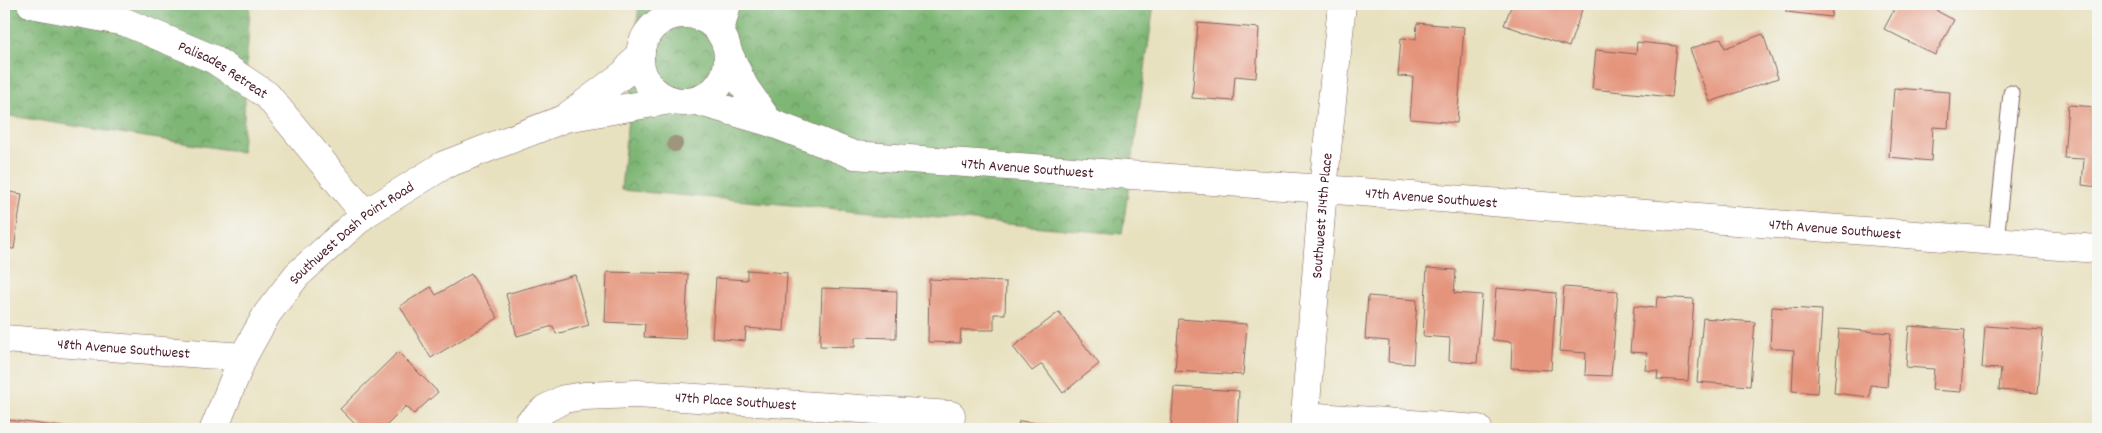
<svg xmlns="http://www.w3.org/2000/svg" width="2102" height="433" viewBox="0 0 2102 433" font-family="Dekko,sans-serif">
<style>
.forest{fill:url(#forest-crowns);stroke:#646a50}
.building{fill:#e5947b}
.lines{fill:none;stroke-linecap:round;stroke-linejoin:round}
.service-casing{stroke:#81635f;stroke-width:17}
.minor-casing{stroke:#81635f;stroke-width:29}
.secondary-casing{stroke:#81635f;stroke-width:29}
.service{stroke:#fff;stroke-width:15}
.minor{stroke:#fff;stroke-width:28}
.secondary{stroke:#fff;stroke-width:28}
.tree{fill:#9f957d}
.labels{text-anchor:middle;stroke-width:4;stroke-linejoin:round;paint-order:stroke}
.street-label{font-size:15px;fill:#4a1f2b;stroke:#f6f6f2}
</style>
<defs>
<pattern id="forest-crowns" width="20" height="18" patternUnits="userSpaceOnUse" patternTransform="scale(1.25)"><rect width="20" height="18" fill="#7eb674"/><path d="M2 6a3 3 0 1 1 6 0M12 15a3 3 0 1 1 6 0" fill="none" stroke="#69935f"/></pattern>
</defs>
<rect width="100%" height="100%" fill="#f6f6f2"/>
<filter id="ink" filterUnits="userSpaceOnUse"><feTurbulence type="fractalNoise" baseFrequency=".02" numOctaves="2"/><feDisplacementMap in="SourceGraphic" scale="10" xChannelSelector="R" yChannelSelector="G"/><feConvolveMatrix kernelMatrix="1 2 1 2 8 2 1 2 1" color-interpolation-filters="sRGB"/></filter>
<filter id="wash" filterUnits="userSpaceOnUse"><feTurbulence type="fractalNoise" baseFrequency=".0096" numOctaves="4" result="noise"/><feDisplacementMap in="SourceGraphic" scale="20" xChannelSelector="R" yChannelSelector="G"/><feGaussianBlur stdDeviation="1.12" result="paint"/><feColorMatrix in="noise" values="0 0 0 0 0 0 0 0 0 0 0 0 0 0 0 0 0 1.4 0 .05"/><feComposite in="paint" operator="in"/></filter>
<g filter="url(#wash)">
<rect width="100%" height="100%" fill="#e8e1bf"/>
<path class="forest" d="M4,4H250L242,152L4,115Z
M639,4H1154L1122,234L621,190Z"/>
<g id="blocks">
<path class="building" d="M1512,4H1584L1569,47L1504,25Z
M1787,4H1833L1831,17L1786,12Z
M1897,4H1940L1937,11L1954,20L1935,55L1884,29Z
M1198,23L1259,28L1256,78L1235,76L1233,101L1192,98Z
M1417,23L1464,27L1457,123L1410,119L1413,77L1398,76L1401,38L1416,39Z
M1763,34L1778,78L1710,102L1690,49L1721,38L1725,48Z
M1637,42L1677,46L1672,97L1592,89L1596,50L1636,54Z
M1894,88L1950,92L1948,128L1933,127L1931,161L1889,157Z
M2068,105L2098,107V187L2082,185L2084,159L2064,158Z
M4,191L22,194L14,249L4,248Z
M1427,268L1456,270L1454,293L1482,295L1477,363L1449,361L1450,338L1423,336Z
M747,270L787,273L784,331L746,328L745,341L712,338L716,278L747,280Z
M607,272L688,274L685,339L644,337L645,324L605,322Z
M471,274L498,318L431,358L400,306L431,287L436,295Z
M575,275L589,325L556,334L553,326L517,336L506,294Z
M929,279L1006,282L1005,314H994V330H961L960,343L928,342Z
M1564,287L1618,291L1611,376L1585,375L1586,353L1559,351Z
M822,288L897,291L896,338L855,337V347L820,346Z
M1496,288L1556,293L1551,370L1511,368L1512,342L1492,340Z
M1368,296L1417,300L1413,364L1388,362L1389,341L1365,339Z
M1657,297L1694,299L1688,381L1657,379L1658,371L1645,370L1647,353L1630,352L1634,306L1656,308Z
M1772,307L1822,310L1817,393L1792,391L1794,350L1770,348Z
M1059,312L1099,364L1063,393L1042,364L1032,371L1013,347Z
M1703,318L1755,322L1750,386L1697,382Z
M1179,319L1247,324L1243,375L1175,371Z
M1909,326L1965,330L1961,392L1932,390L1934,369L1906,367Z
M1985,326L2043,330L2038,393L1999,390L2001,369L1982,368Z
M1839,329L1891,333L1887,387L1870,385V397L1834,393Z
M398,352L438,392L414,414L406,406L383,429H360L340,409Z
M1174,387L1239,391L1237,429H1171Z
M9,420L70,428V429H7Z
M1019,421L1091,428L1090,429H1018Z"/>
</g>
</g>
<g filter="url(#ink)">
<use href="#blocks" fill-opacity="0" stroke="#81635f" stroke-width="1"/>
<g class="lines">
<defs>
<path id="service" d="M1996,241L2011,93"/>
<g id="minor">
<path id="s1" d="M31,4L125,22L213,59L267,95L365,214"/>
<path id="s2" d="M4,339L243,357"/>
<path d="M1305,416L1478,429"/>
<path id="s3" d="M528,429L529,423L545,409L564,399L584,396L637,394L951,415L950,429"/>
<path id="s4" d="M1304,429L1323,189L1342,4"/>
</g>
<g id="secondary">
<circle cx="684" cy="58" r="44"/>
<path d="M720,31L727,4"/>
<path d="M728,52L744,86L769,122"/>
<path id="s5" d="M697,101L769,122L854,155L1323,189L2098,249"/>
<path d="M569,115L625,73L641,52"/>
<path id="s6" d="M214,429L243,357L267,314L297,275L365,214L444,165L566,118L671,100"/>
</g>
</defs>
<use href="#service" class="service-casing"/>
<use href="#minor" class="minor-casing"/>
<use href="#secondary" class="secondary-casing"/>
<use href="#service" class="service"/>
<use href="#minor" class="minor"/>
<use href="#secondary" class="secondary"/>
</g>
<circle class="tree" cx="675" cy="144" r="8"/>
</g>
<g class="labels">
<g class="street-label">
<text dy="5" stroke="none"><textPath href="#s1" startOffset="205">Palisades Retreat</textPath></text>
<text dy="5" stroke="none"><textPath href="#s5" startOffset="340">47th Avenue Southwest</textPath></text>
<text dy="5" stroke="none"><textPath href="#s5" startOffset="745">47th Avenue Southwest</textPath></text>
<text dy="5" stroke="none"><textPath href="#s4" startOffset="214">Southwest 314th Place</textPath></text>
<text dy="5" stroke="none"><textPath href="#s5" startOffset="1150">47th Avenue Southwest</textPath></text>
<text dy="5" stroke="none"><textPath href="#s6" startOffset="245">Southwest Dash Point Road</textPath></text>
<text dy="5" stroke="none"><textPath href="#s2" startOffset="120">48th Avenue Southwest</textPath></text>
<text dy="5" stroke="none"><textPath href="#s3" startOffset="221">47th Place Southwest</textPath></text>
</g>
</g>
<rect width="2102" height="433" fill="none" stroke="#f6f6f2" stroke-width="20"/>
</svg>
